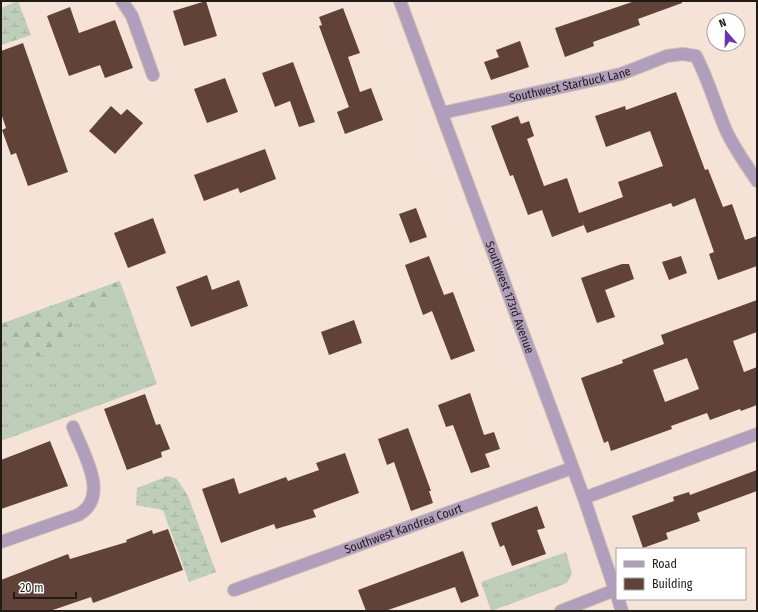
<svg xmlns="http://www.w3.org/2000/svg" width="758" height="612" viewBox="0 0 758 612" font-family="'Fira Sans Condensed',sans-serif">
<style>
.grass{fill:url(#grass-tufts)}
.forest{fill:url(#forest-firs)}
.wetland{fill:url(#wetland-marsh)}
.building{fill:#614238;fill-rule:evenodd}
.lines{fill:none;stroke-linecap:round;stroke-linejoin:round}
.street-casing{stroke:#cebfb3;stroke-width:14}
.street{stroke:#b09ebc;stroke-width:12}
.labels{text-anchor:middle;stroke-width:4;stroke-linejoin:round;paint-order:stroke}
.street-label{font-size:12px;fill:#211b16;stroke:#fff}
</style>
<defs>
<pattern id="grass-tufts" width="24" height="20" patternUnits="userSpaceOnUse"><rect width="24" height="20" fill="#bfcebb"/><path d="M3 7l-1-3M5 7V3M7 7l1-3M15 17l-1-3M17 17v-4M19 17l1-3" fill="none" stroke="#a4b0a0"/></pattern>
<pattern id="forest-firs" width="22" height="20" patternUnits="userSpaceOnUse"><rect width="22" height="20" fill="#bfcebb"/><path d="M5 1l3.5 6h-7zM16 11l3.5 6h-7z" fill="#a4b0a0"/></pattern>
<pattern id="wetland-marsh" width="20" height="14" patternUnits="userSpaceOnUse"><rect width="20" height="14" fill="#bfcebb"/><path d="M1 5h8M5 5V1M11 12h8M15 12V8" fill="none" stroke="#a4b0a0"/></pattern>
</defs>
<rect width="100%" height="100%" fill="#f4e3d6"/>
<path class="grass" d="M120,281L157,384L1,441V324Z
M566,552L572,573L567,583L491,611L481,582Z"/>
<path class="forest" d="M120,281C118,300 107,317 84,311C80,310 78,309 72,309L69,313C69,317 72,322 72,325C71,340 51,359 37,356C24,354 14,346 1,344V324Z"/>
<path class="wetland" d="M18,1L31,35L1,45V8Z
M168,476L177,479L188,496L216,572L189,582L163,510L136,505L137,488Z"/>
<path class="building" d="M206,1L217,36L184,46L173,11Z
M635,1H682V3L638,19L640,25L593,42L594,46L565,57L555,28Z
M70,7L79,33L115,20L133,68L105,78L100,65L69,76L47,16Z
M343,8L360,53L348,57L360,92L371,88L383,120L345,134L337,112L349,107L319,26L322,25L319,17Z
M520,41L529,67L491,80L484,62L499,57L496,50Z
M23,43L68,172L28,186L16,153L11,155L2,130L6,128L1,113V51Z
M293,62L315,122L299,127L290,101L275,107L262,73Z
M225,78L238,112L207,123L194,89Z
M676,92L705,170L708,169L723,207L732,204L745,240L757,236V266L718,280L709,254L714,252L695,198L673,207L671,203L587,233L581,218L584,225L552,237L542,210L528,215L513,175L510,176L491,126L518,116L521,124L529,121L534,136L527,139L544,186L567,178L579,213L623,197L618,182L663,166L650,131L606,147L595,116L625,106L626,110Z
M111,106L121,115L127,109L143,123L115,154L89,131Z
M265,149L276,179L240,193L238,188L204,201L194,175Z
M416,208L427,237L410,243L399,214Z
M153,218L166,253L128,268L114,233Z
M429,256L444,295L453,292L475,351L451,360L432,311L423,315L405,265Z
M681,256L687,273L669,280L662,262Z
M622,264H629L634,279L605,290L615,317L597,323L581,278Z
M207,275L212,290L239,280L248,306L191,327L176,287Z
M757,300V332L733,341L744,372L757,367V405L741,411L740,409L710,420L707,413L671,426L672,429L611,451L608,441L604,443L581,378L623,363L622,360L664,344L661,335ZM687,358L699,389L665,402L653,370Z
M354,320L362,343L329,355L321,332Z
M470,393L484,435L494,432L500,449L485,454L490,467L471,473L453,425L446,427L438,405Z
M145,394L156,425L160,424L170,449L161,452L162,457L127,470L104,409Z
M408,428L431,491H429L433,503L411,511L394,462L387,465L378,439Z
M50,441L68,486L1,509V460Z
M345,453L359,493L313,510L316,517L276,529L274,524L221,543L202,489L234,478L239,494L286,477L288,481L319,470L316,463Z
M757,470V491L697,513L700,521L666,533L668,539L643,548L632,516L674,501L673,497L689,492L690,495Z
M537,506L545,528L537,530L546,554L512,566L504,545L500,547L491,523Z
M168,529L183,570L93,603L91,597L50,611H1V580L68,554L70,559L127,542L126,540L152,530L153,534Z
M463,551L479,596L461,603L455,587L385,611H366L358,590Z"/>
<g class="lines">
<defs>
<g id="street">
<path d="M122,1L132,16L153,75"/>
<path id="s1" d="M400,1L584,498L617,596"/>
<path id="s2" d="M442,113L621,74L667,56L683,54L696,56C708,79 715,104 725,128C733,147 746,164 757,181"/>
<path d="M584,498L757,434"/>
<path d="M1,542L78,515C111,497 83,453 73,427"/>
<path id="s3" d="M234,590L572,468"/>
<path d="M618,599L622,611"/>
<path d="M561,611L615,590"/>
</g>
</defs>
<use href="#street" class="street-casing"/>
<use href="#street" class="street"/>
</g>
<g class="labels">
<g class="street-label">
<text dy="4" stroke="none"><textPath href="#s2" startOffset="131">Southwest Starbuck Lane</textPath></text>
<text dy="4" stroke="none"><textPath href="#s1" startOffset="316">Southwest 173rd Avenue</textPath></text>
<text dy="4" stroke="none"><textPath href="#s3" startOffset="180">Southwest Kandrea Court</textPath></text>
</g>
</g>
<rect width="758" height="612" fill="none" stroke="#211b16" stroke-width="4"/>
<rect x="616" y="548" width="130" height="52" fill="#ffffff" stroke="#a6a4a2"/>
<rect x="624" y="561" width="20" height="6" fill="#b09ebc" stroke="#a6a4a2"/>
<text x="652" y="568" font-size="12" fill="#211b16">Road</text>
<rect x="624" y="578" width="20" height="12" fill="#614238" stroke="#a6a4a2"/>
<text x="652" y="588" font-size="12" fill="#211b16">Building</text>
<g transform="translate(726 32) rotate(340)"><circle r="19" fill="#ffffff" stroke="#a6a4a2"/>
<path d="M0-3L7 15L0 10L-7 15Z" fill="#6935ac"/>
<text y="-6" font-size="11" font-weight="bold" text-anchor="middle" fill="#211b16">N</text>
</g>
<path d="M14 592v6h62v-6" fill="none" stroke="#211b16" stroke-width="2"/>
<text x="20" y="592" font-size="12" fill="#211b16" stroke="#ffffff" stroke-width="3" paint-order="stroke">20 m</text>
</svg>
